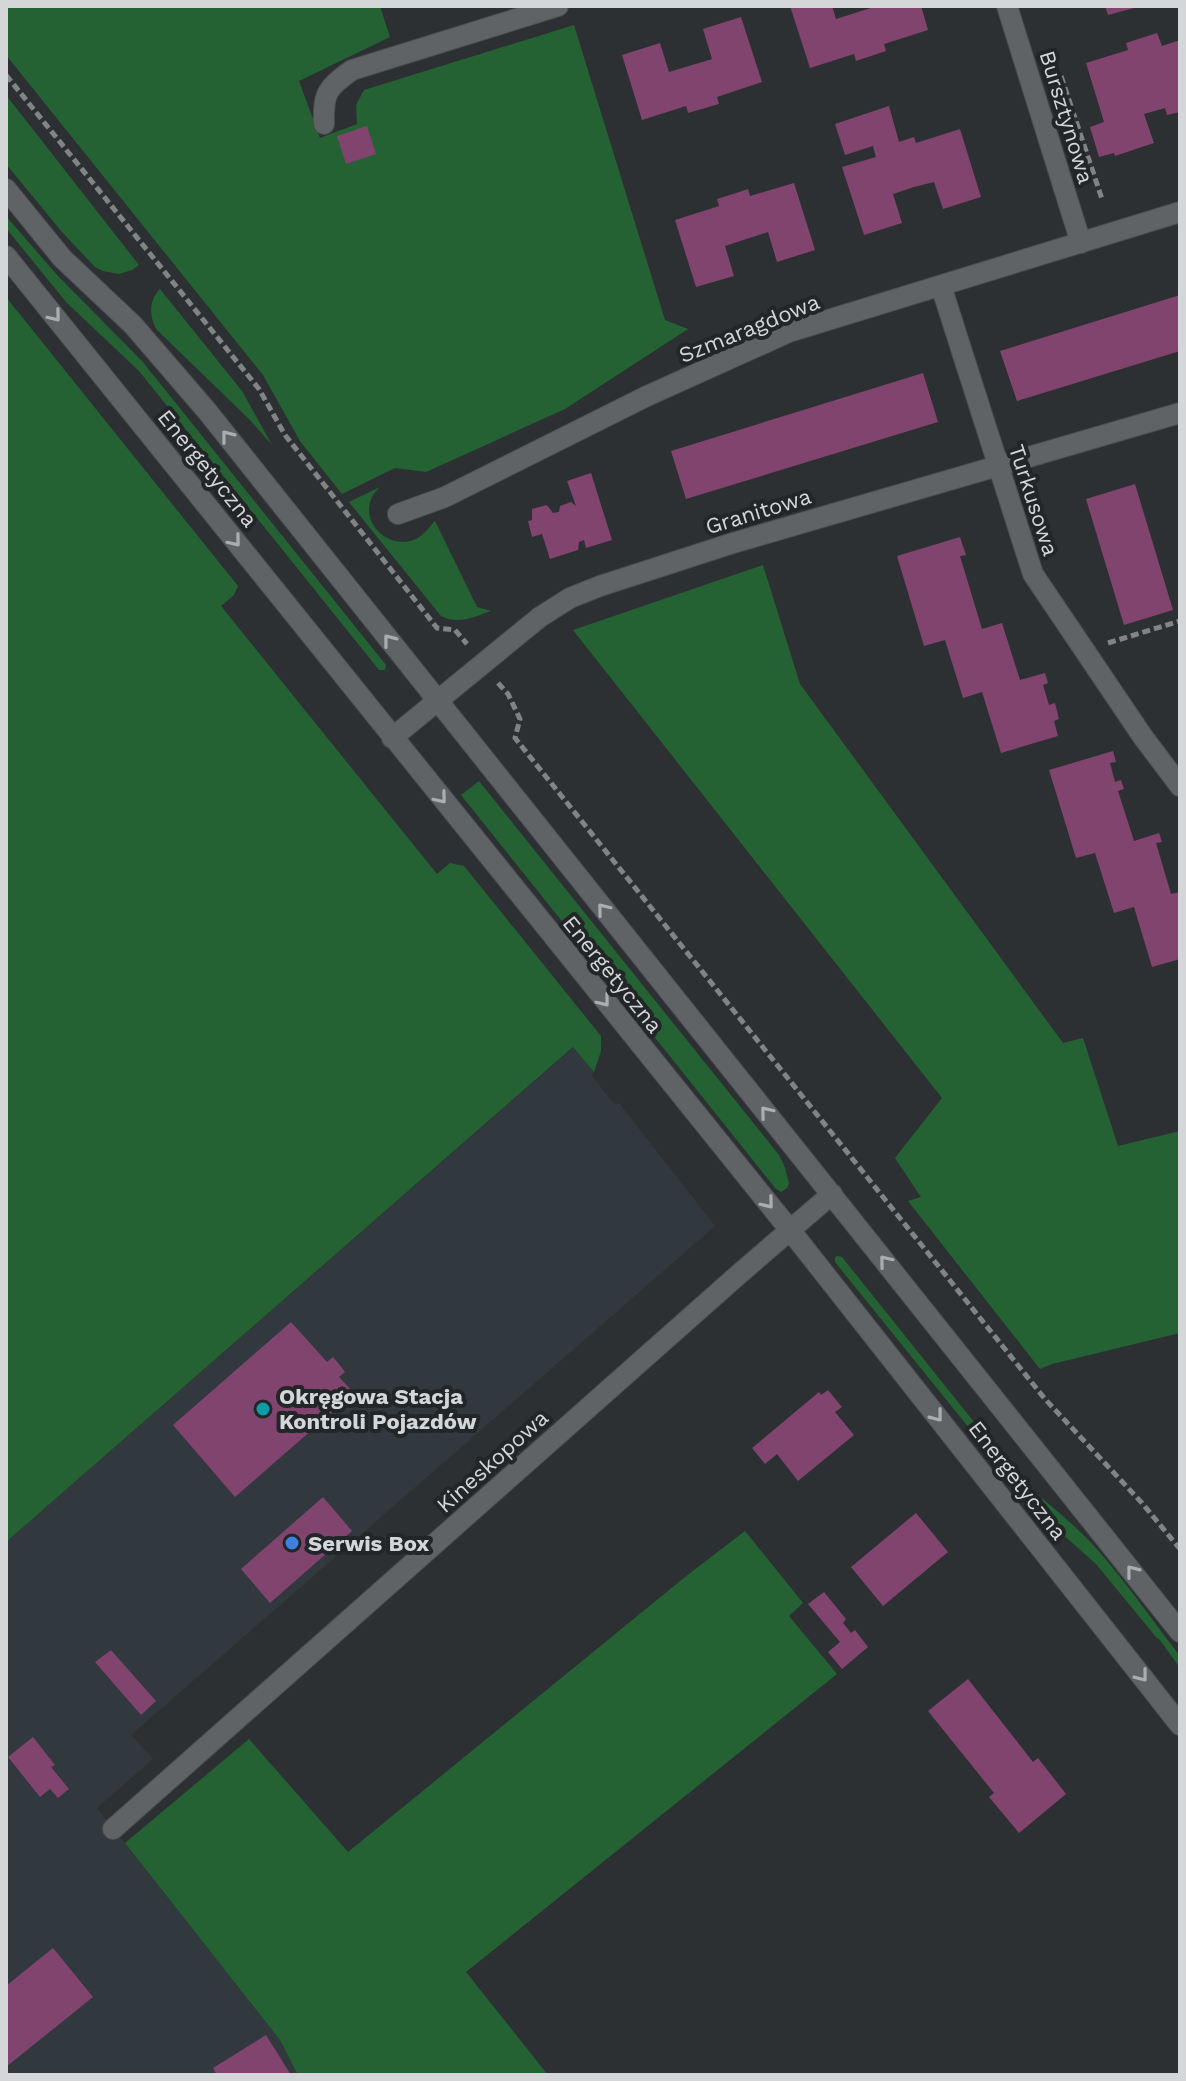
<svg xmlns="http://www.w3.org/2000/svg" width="1186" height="2081" viewBox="0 0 1186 2081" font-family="'Work Sans',sans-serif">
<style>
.built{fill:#31393f}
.green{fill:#246233}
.building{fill:#80446e}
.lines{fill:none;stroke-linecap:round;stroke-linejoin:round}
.minor-casing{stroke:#4a4d4f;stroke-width:22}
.path{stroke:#818385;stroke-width:5;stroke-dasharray:8 4;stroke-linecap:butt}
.minor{stroke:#606366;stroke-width:20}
.oneway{stroke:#abaeaf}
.culture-dot{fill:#0f9aa8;stroke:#232628;stroke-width:3}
.shop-dot{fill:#3f7fe0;stroke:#232628;stroke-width:3}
.labels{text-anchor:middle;stroke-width:8;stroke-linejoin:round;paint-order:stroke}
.street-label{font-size:22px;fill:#d4d6d7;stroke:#232628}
.poi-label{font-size:22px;font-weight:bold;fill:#d4d6d7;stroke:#232628;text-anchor:start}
</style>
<rect width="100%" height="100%" fill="#2d3032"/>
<path class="built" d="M574,1047L594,1072L591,1075L615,1105L619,1103L715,1226L131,1735L153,1759L97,1808L280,2040L298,2075H6V1542Z"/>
<path class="green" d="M6,6H380L390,37L299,81L320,138L357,124L356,105L364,90L574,25L665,320L688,329L565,409L426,472L395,468L342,494L300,441L263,375L6,55Z
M6,95L139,265L132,270L119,274L103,271L95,267L62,232L6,164Z
M6,216L57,275L142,361L386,665L385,670H379L139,371L66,302L6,228Z
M160,289L242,391L272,445L251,421L156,329C149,315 149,300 160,289Z
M6,297L238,586L234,595L221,606L437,874L450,863L464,866L601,1036V1051L594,1072L573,1047L6,1542Z
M380,487C377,490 374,493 372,497C359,524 391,551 416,539C424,535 429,527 435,521L477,607L491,611C474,617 458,625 441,616L349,502Z
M763,565L800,684L1063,1043L1083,1038L1118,1146L1180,1131V1333L1052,1364L1040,1369L908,1201L921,1197L895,1158L942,1098L573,630Z
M479,781L779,1155L784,1165L789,1183L787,1188L781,1192L776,1189L461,795Z
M838,1256L842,1257L1014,1472C1040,1499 1071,1520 1096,1548C1126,1582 1152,1620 1180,1656V1668L1160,1640L1156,1637L1096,1564L1050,1523L1024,1496L835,1262V1257Z
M745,1531L803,1603L789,1616L837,1674L466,1972L548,2075H298L280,2040L125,1843L249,1739L348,1852L685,1577Z"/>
<path class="building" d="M790,6H832L836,19L877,6H921L928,30L884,44L886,51L856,61L854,54L810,68Z
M1105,6H1137L1138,7L1108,15Z
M741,17L762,82L717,97L719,104L688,113L686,106L642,120L622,55L660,43L669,72L712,59L703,29Z
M1157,33L1162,46L1180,40V112L1167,115L1165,108L1144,114L1154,143L1115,156L1114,153L1099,157L1090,127L1104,122L1086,63L1128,50L1126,43Z
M889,106L899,142L914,137L916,143L960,129L981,197L943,209L934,182L914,187L893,194L902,223L864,235L842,167L876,157L873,146L845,155L835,124Z
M367,126L376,154L346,164L337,136Z
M794,183L815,250L777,262L768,232L725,246L734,276L696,287L675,220L719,206L717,199L733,194L748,189L750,196Z
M1180,295V351L1017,401L1000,351Z
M923,373L938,422L686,499L671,451Z
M591,473L612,540L586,548L584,540L579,542L578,550L550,559L542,534L532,537L528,521L532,520V509L547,505L553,513L559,512L560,506L571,502L576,506L567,481Z
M1135,484L1173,610L1124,625L1086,499Z
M960,537L966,555L960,556L982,629L1002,623L1020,680L1045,673L1048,683L1043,685L1049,705L1055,703L1059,719L1054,721L1058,736L1001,753L982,692L963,698L945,640L924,646L897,556Z
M1113,751L1116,762L1110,763L1115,782L1121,780L1124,789L1118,791L1134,841L1159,833L1162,842L1156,843L1171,894L1180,892V959L1152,967L1134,907L1114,913L1095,853L1076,858L1049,770Z
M291,1322L327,1362L333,1357L339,1364L345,1372L339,1377L354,1393L235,1497L173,1425Z
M828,1390L842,1407L835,1412L854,1435L798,1481L777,1454L765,1464L752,1448L819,1392L821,1395Z
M323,1497L352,1531L270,1603L241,1569Z
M916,1513L948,1552L883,1606L851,1567Z
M824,1592L846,1619L843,1623L851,1633L855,1630L868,1647L842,1669L828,1652L840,1642L808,1604Z
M111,1650L156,1701L141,1715L95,1662Z
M968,1679L1033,1762L1038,1758L1066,1794L1019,1833L989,1797L994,1793L928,1711Z
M33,1737L55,1765L51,1767L69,1789L58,1798L50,1789L40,1797L8,1757Z
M53,1948L93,1997L6,2067V1986Z
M266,2035L291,2075H217L213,2068Z"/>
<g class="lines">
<defs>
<path id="minor" d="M1007,6L1081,243
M324,124C323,93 327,88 352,70L558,6
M6,189L62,258L133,325L207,411L1180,1632
M6,256L790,1230L1180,1725
M941,286L1033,574L1143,737L1180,786
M398,514L445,497L647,396L789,332L1180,212
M392,738L540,617L570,598L600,586L733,543L1180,413
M113,1829L738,1275L832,1194"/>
</defs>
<use href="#minor" class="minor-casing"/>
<path class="path" d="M6,75L259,389L285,435L437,628L455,630L467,644
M1061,76L1102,199
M1108,643L1180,621
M498,683L508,694L520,719L515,738L1045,1399L1142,1503L1180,1549"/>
<use href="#minor" class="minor"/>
</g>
<defs><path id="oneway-chevron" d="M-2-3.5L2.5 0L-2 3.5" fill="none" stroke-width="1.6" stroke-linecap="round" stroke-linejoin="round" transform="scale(2)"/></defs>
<g class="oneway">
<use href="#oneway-chevron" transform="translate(55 316) rotate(51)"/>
<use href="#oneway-chevron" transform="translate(227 436) rotate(-128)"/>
<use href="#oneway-chevron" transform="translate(235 541) rotate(51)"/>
<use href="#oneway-chevron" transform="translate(389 640) rotate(-128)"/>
<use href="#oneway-chevron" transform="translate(441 798) rotate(51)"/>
<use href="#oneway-chevron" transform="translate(603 909) rotate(-129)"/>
<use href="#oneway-chevron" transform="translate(604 1001) rotate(51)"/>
<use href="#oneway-chevron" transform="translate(766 1112) rotate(-129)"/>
<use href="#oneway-chevron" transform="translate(768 1203) rotate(51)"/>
<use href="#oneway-chevron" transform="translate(885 1261) rotate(-129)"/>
<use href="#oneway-chevron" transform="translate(937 1416) rotate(52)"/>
<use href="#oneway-chevron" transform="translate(1132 1571) rotate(-128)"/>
<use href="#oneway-chevron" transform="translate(1142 1676) rotate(52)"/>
</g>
<circle class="culture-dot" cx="263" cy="1409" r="8"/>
<circle class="shop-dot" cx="292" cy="1543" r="8"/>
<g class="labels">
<g class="street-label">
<text transform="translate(1067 117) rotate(73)" y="8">Bursztynowa</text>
<text transform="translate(749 328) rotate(-22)" y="8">Szmaragdowa</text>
<text transform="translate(208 468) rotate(51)" y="8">Energetyczna</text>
<text transform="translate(1034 500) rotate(72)" y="8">Turkusowa</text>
<text transform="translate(758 511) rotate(-17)" y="8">Granitowa</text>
<text transform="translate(613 974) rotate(51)" y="8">Energetyczna</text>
<text transform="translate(492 1461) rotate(-42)" y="8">Kineskopowa</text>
<text transform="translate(1018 1480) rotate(52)" y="8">Energetyczna</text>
</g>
<g class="poi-label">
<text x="279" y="1404">Okręgowa Stacja<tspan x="279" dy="25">Kontroli Pojazdów</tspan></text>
<text x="308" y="1551">Serwis Box</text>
</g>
</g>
<rect width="1186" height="2081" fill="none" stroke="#d4d6d7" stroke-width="16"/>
</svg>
